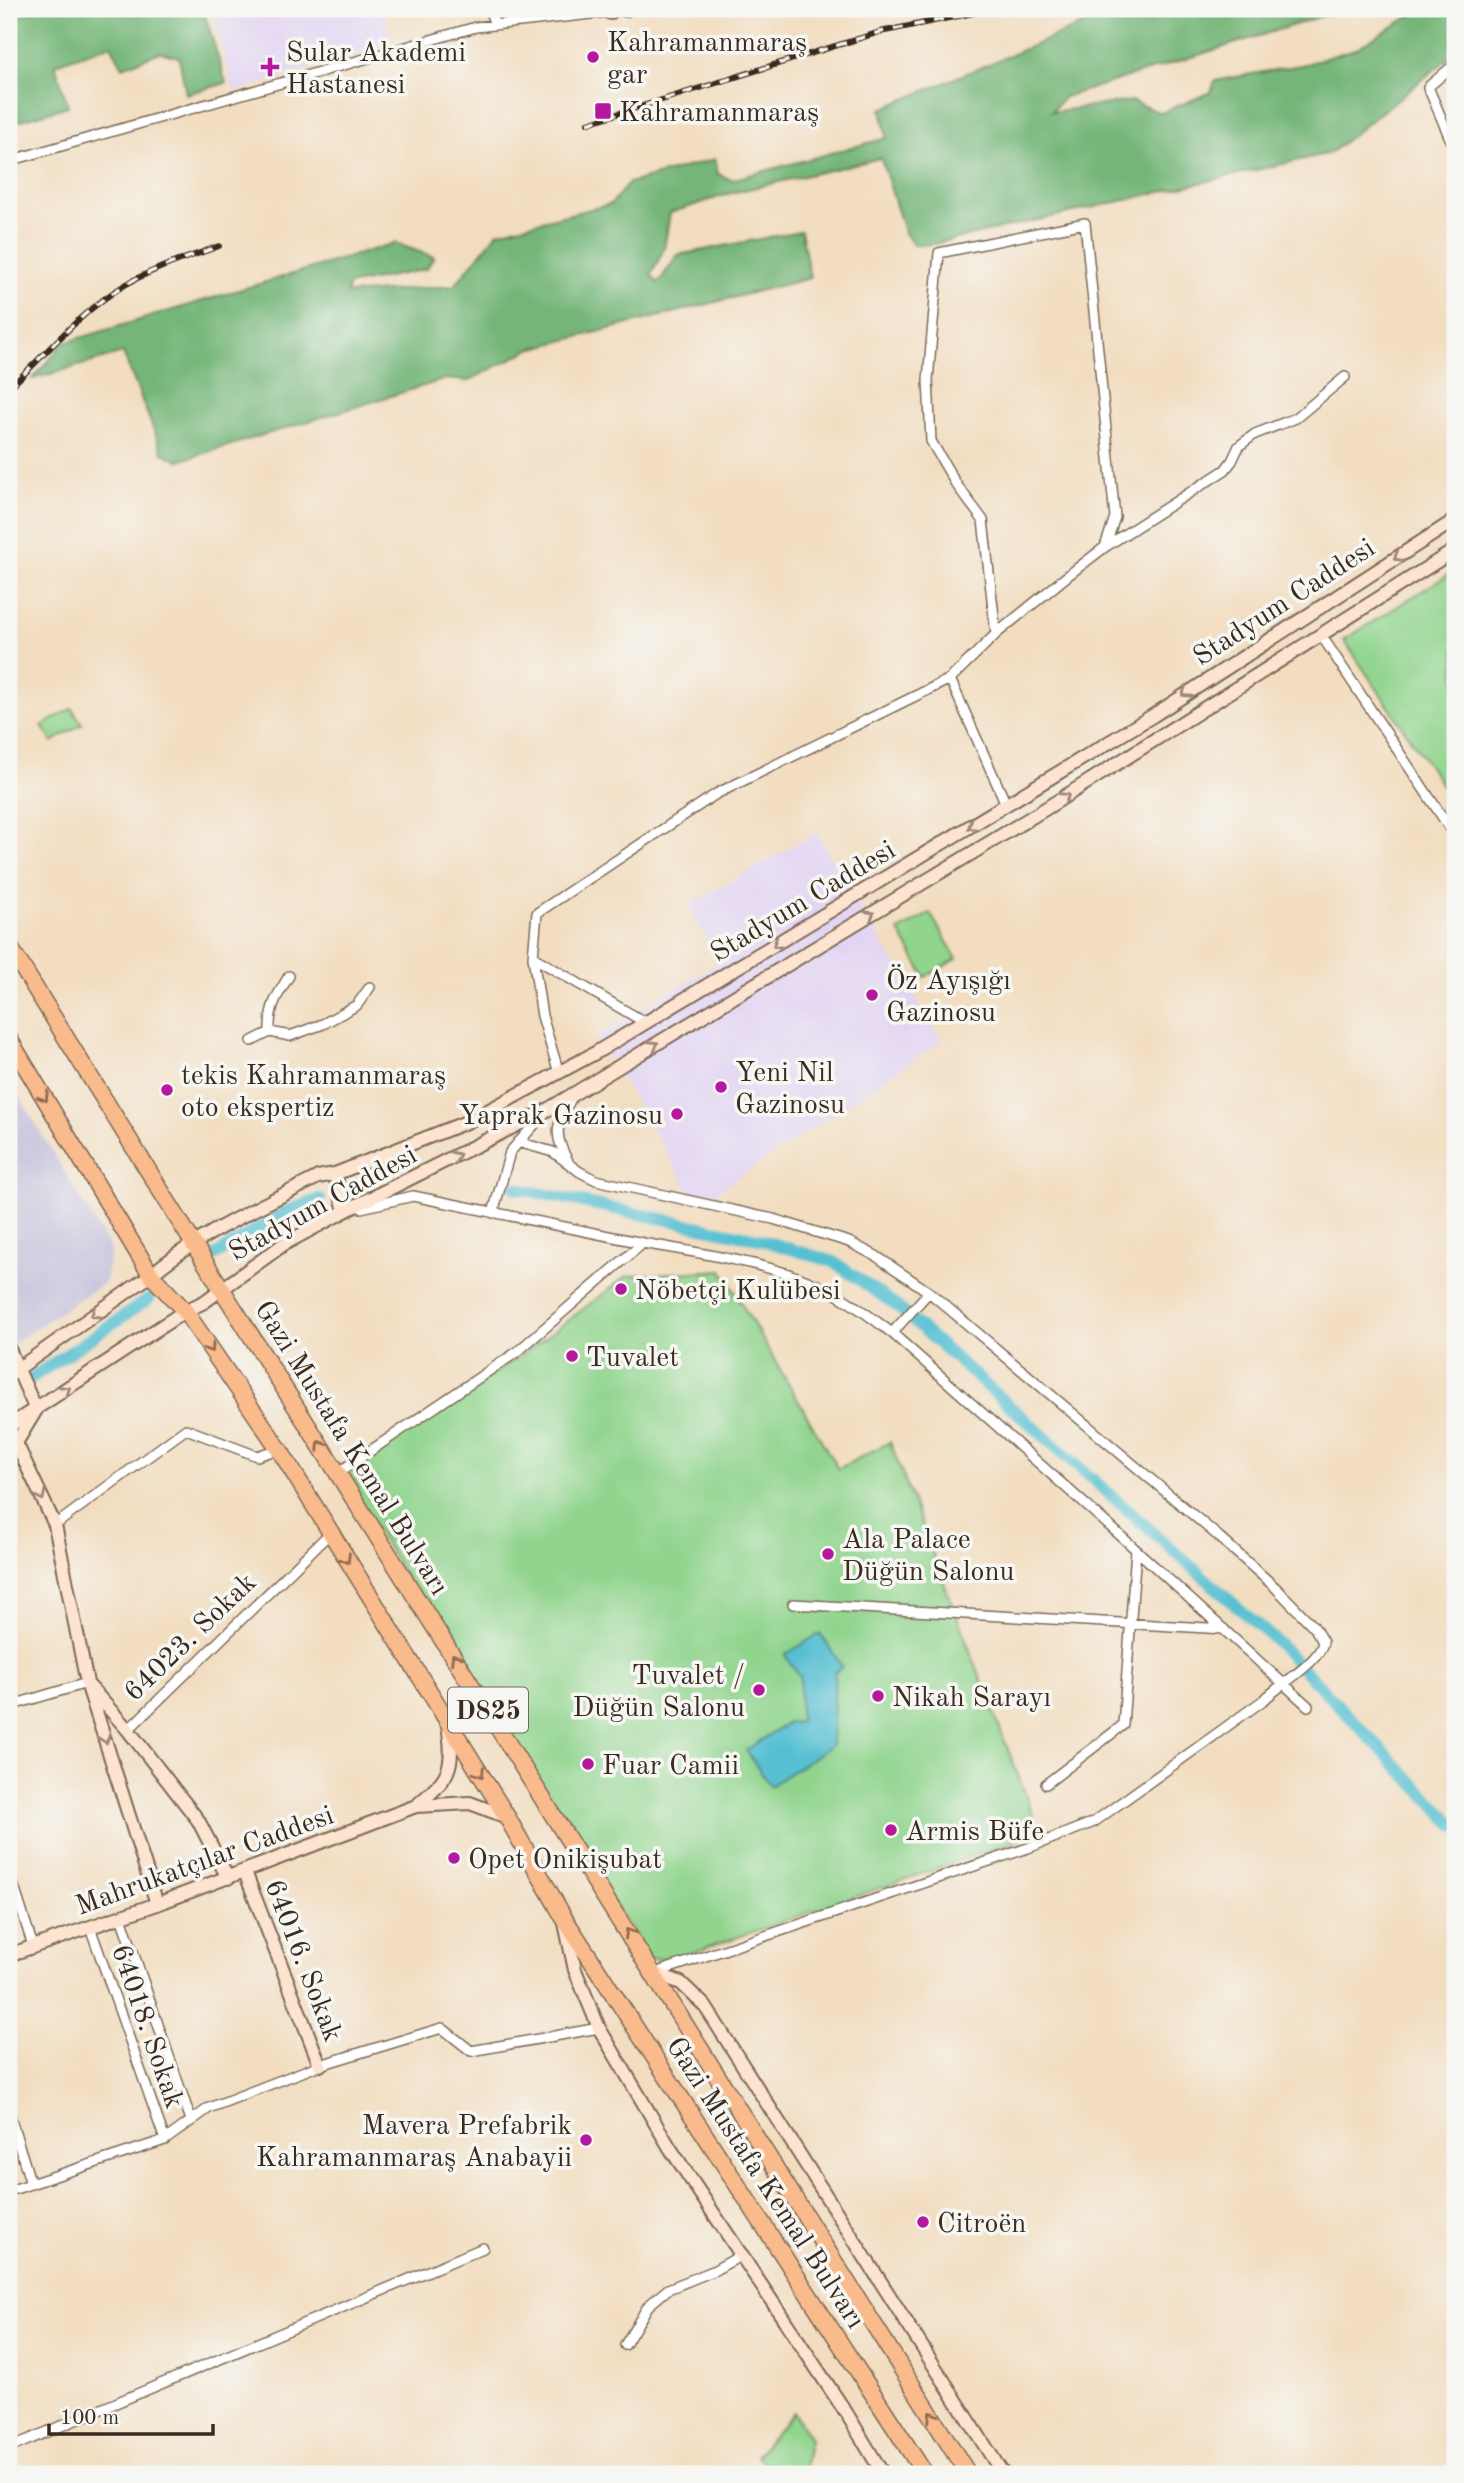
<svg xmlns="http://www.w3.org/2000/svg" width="1464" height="2483" viewBox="0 0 1464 2483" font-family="'Old Standard TT',serif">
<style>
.built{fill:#e2d4f3}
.industrial{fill:#c5c0da}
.green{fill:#90d48d;stroke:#667f56;stroke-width:2}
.forest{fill:#74b678;stroke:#58704b;stroke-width:2}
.water{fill:#56c0d2;stroke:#487578;stroke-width:2}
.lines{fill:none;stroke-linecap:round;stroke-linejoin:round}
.canal{stroke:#56c0d2;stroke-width:12}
.street-casing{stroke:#7b6957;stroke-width:12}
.secondary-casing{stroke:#7b6957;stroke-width:16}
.highway-casing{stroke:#7b6957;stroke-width:19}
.street{stroke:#fff;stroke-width:9}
.secondary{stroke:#fde4d1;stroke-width:12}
.highway{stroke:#fabb8c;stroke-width:16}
.rail-casing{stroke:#3b2a1e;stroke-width:6}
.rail{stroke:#f6f6f2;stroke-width:3.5;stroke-dasharray:10;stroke-linecap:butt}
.oneway{stroke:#9c8778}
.oneway2{stroke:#916b50}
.poi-dot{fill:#b5179e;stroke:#f6f6f2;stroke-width:2.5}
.labels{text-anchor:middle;stroke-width:7;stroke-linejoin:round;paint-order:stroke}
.shield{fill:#f6f6f2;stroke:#73675e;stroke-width:2}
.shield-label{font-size:26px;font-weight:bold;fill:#3b2a1e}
.poi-label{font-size:28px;fill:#3b2a1e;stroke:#f6f6f2;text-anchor:start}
.street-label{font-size:28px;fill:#3b2a1e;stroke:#f6f6f2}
</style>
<rect width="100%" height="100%" fill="#f6f6f2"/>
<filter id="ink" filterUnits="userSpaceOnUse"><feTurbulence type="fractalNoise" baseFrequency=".0143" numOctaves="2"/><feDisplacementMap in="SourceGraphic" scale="14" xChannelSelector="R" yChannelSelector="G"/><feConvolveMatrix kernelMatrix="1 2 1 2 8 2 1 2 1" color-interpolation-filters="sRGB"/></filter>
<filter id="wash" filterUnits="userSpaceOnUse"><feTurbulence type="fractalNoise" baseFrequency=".00686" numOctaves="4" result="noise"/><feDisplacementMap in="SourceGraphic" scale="28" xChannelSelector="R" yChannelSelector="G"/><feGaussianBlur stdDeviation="1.57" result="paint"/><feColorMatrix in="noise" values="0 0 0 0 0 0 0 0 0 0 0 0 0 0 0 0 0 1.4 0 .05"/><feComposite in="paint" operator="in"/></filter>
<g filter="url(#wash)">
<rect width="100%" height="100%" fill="#f2ddc0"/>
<path class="built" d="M212,9H383L392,43L234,92Z
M816,833L942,1041L708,1198L693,1197L597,1037L720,961L688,906Z"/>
<path class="industrial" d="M9,1079L111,1250L105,1282L9,1346Z"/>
<path class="green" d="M1449,574L1455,583V805L1344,640Z
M72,708L82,724L52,742L42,726Z
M930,913L957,959L925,977L899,931Z
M722,1270L838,1469L890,1442L1040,1833L677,1958L650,1959L339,1472L521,1356L627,1276Z
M793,2412L810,2439L803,2474H777L756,2456Z"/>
<path class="forest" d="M41,9H203L226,83L186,94L179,57L160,52L123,67L111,45L55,64L68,106L9,124V19Z
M1120,9H1345L1064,97L1051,112L1131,101L1161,113L1211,92L1215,81L1306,64L1355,49L1422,9H1455V53L1330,153L934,244L913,245L904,231L881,158L731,193L670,213L664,249L651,275L658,283L678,255L801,231L810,278L530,349L468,381L446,379L179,461L163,453L123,353L33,379L63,343L395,243L434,257L426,269L348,285L347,294L454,286L498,232L611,204L629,183L715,159L718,174L731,180L887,138L881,109Z"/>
<path class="water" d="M820,1633L842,1667L835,1672L832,1745L770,1786L746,1750L788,1723L800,1722V1677L785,1655Z"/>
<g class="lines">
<path class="canal" d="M515,1188L758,1239L834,1262L894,1304L1276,1641L1455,1826
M216,1255L282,1213L320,1199
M30,1379L149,1299"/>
</g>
</g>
<g filter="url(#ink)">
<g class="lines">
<defs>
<path id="street" d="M489,9L495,25
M1455,64L1428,87L1455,150
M9,161L476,27L636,9
M996,634L983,520L956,484L931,441L928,380L939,253L1085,223L1115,517L1105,547
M1321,635L1455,836
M950,679L1006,804
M533,957L646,1023
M270,1032C269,1007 276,997 289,976
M252,1041L270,1032L290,1036L323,1024L357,1005L370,987
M559,1073L542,1016L533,957L537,913L716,794L950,679L996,634L1066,577L1105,547L1225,470L1232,461L1239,446L1255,434L1296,418L1345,377
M518,1142L553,1152L580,1172L596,1180L773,1219L849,1242L876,1256L929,1292L1218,1536L1276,1588L1314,1627L1323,1642C1320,1662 1280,1684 1265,1699L1094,1822L1028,1848L655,1973
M568,1161C552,1133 557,1124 572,1097
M361,1208L413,1196L643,1243
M493,1213L510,1152L544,1114
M892,1333L929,1292
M339,1472L517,1352L643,1243C703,1254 775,1263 830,1291C852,1302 872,1318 892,1333L1122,1537L1308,1706
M55,1525L186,1429L257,1456L279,1449
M793,1604L1224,1629
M9,1706L87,1683
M128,1730L330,1533
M1046,1784L1123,1725L1136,1550
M9,1871L33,1946
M121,1917L191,2120
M90,1927L165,2140
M9,2113L31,2184
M9,2191L165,2140L209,2108L320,2065L442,2028L471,2051L599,2028
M625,2345L648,2306L668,2289L713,2271L742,2255
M9,2448L483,2248"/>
<path id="secondary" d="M609,9L610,13
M624,9L625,10
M335,1174L345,1211
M9,1349L36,1410L16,1443
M9,1375L151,1275C198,1234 263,1206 318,1177L335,1174L469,1121L597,1052L1154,715L1455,520
M9,1426L185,1311L204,1302L284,1244L345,1211L547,1110L1045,809L1455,550
M9,1437L16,1443L55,1525L87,1683L157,1904
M90,1687L128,1730L198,1820L228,1878
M416,1806C448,1779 456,1769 448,1726
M245,1872L320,2065
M565,1923L575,1970L599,2028L670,2148L847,2414L883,2474
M9,1955L157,1904L416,1806L470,1803L507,1817
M655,1973L681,1983L705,2006L1003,2474"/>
<path id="highway" d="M9,946L221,1288L968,2474
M9,1039L151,1275L185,1311L279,1449L507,1817L564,1918L925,2474"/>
</defs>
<use href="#street" class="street-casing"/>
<use href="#secondary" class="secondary-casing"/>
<use href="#highway" class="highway-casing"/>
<use href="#street" class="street"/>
<use href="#secondary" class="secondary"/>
<use href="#highway" class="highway"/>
<defs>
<path id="rail" d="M588,123L880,32L993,9
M9,388C47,354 79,312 125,285C153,268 188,258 219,246"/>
</defs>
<use href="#rail" class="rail-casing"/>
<use href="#rail" class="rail"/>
</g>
<defs><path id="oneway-chevron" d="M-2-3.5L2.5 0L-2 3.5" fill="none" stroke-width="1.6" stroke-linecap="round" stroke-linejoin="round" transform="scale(1.75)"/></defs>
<g class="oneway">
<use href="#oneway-chevron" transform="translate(1398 557) rotate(148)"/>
<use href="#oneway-chevron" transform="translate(1186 693) rotate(147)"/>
<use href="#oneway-chevron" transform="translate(1065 797) rotate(-32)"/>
<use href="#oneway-chevron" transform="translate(972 826) rotate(149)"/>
<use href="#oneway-chevron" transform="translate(870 915) rotate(-31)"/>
<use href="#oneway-chevron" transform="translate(777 944) rotate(149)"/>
<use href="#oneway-chevron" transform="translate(654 1045) rotate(-31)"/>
<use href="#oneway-chevron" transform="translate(456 1156) rotate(-26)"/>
<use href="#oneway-chevron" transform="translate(95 1314) rotate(145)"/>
<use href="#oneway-chevron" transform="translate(66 1390) rotate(-34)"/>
<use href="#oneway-chevron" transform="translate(41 1496) rotate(64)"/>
<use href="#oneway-chevron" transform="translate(105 1739) rotate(72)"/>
</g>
<g class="oneway2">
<use href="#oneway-chevron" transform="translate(44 1097) rotate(59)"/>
<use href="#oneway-chevron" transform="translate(210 1348) rotate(56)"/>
<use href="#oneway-chevron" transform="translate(321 1445) rotate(-123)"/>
<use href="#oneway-chevron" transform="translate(346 1559) rotate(58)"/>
<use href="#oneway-chevron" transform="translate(455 1658) rotate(-122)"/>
<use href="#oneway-chevron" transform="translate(480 1773) rotate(58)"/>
<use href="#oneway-chevron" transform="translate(629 1933) rotate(-122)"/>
<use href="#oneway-chevron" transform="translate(932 2416) rotate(-122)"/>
</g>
</g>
<g class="poi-dot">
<circle cx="593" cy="57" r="7"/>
<path d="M266.5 56.5h7v7h7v7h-7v7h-7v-7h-7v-7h7z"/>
<rect x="594" y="102" width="18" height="18" rx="3.5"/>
<circle cx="872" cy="995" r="7"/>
<circle cx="721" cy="1087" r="7"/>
<circle cx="167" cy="1090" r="7"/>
<circle cx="677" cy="1114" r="7"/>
<circle cx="621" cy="1289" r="7"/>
<circle cx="572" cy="1356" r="7"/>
<circle cx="828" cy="1554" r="7"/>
<circle cx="759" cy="1690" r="7"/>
<circle cx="878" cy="1696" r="7"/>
<circle cx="588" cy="1764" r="7"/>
<circle cx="891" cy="1830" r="7"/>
<circle cx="454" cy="1858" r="7"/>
<circle cx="586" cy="2140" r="7"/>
<circle cx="923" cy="2222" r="7"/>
</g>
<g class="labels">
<rect class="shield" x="448" y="1687.5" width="80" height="45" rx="5"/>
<g class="shield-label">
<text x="488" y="1719">D825</text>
</g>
<g class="poi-label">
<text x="607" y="51">Kahramanmaraş<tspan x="607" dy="32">gar</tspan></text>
<text x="286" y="61">Sular Akademi<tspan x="286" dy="32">Hastanesi</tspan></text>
<text x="619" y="121">Kahramanmaraş</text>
<text x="886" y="989">Öz Ayışığı<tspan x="886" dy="32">Gazinosu</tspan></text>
<text x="735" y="1081">Yeni Nil<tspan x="735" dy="32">Gazinosu</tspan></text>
<text x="181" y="1084">tekis Kahramanmaraş<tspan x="181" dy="32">oto ekspertiz</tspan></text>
<text x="663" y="1124" text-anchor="end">Yaprak Gazinosu</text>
<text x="635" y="1299">Nöbetçi Kulübesi</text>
<text x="586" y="1366">Tuvalet</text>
<text x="842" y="1548">Ala Palace<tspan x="842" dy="32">Düğün Salonu</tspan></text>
<text x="745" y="1684" text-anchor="end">Tuvalet /<tspan x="745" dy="32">Düğün Salonu</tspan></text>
<text x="892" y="1706">Nikah Sarayı</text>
<text x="602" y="1774">Fuar Camii</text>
<text x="905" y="1840">Armis Büfe</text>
<text x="468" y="1868">Opet Onikişubat</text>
<text x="572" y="2134" text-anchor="end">Mavera Prefabrik<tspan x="572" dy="32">Kahramanmaraş Anabayii</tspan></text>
<text x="937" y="2232">Citroën</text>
</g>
<g class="street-label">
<text transform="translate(1283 601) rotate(-33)" y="10">Stadyum Caddesi</text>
<text transform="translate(802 900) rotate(-31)" y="10">Stadyum Caddesi</text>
<text transform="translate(322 1202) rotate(-29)" y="10">Stadyum Caddesi</text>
<text transform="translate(353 1447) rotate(58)" y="10">Gazi Mustafa Kemal Bulvarı</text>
<text transform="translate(189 1636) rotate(-44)" y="10">64023. Sokak</text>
<text transform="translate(204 1859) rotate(-20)" y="10">Mahrukatçılar Caddesi</text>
<text transform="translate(305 1960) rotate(69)" y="10">64016. Sokak</text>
<text transform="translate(149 2026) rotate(71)" y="10">64018. Sokak</text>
<text transform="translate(767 2182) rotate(57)" y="10">Gazi Mustafa Kemal Bulvarı</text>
</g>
</g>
<rect width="1464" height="2483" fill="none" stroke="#f6f6f2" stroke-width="35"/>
<path d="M49 2424v10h164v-10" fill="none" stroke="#3b2a1e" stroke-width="3.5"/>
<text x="60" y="2424" font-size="21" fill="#3b2a1e" stroke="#f6f6f2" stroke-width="5" paint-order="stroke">100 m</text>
</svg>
